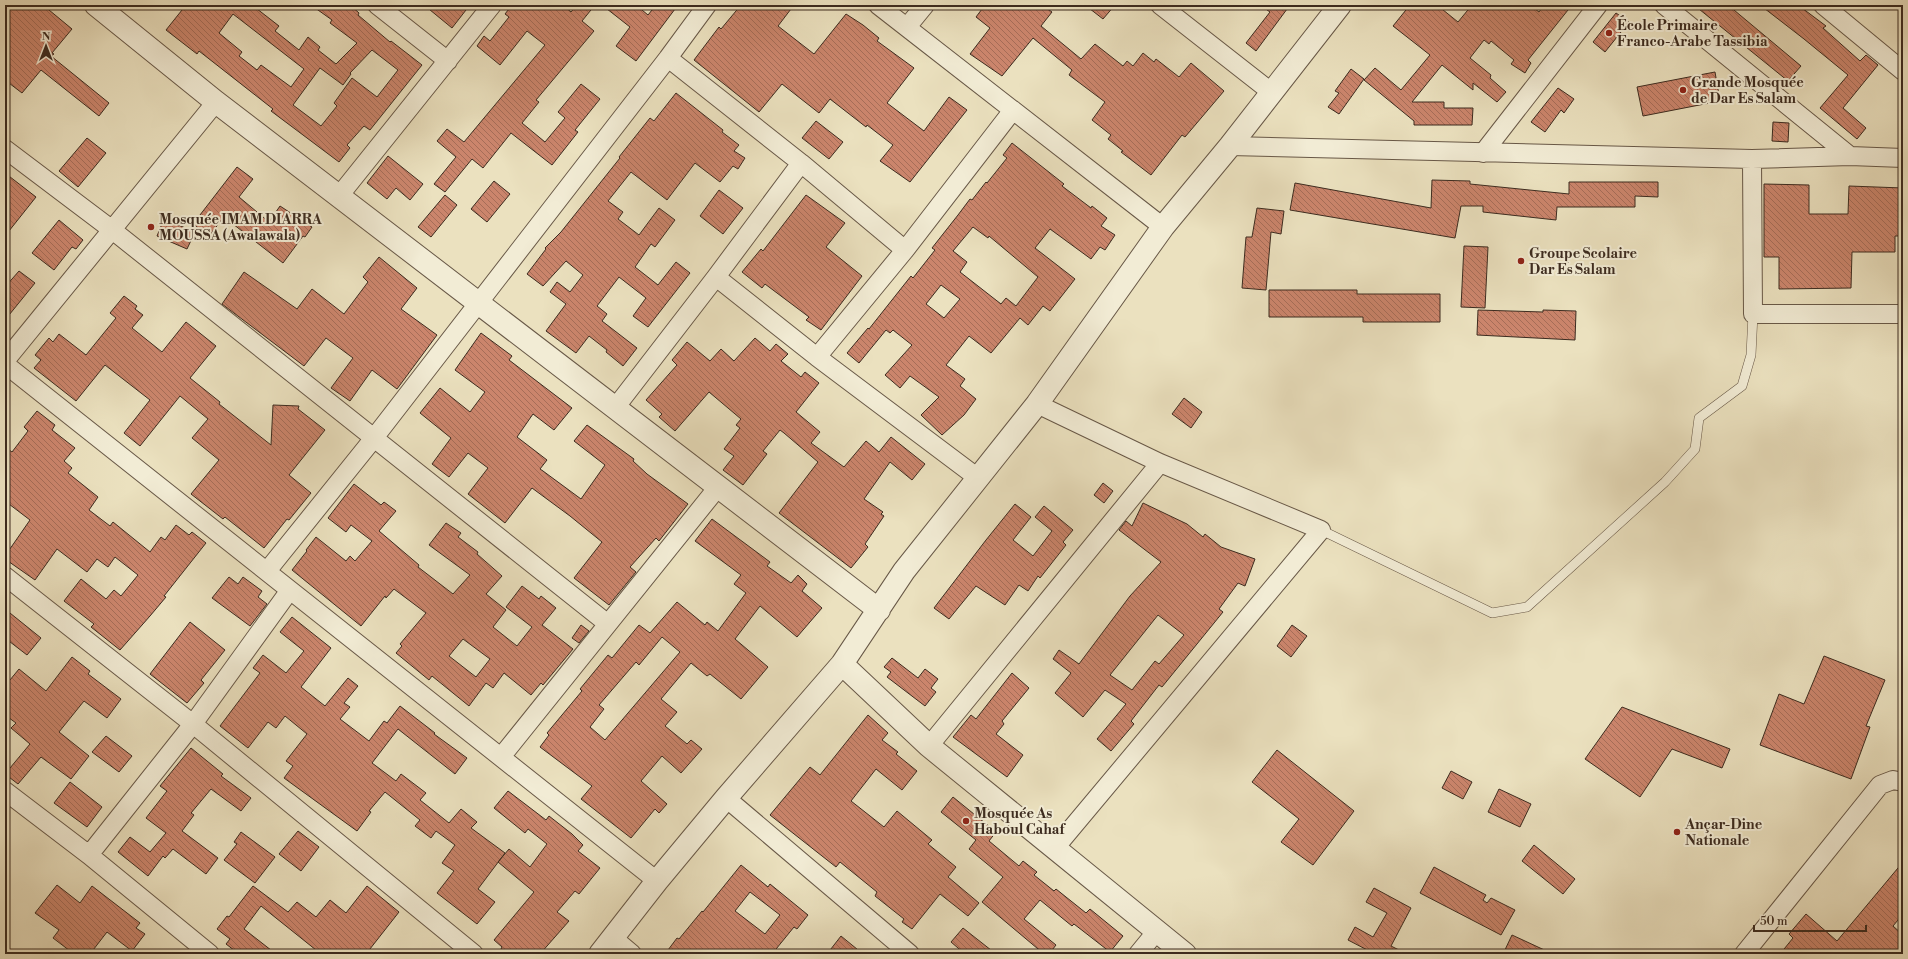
<svg xmlns="http://www.w3.org/2000/svg" width="1908" height="959" viewBox="0 0 1908 959" font-family="'Libre Bodoni',serif">
<style>
.building{fill:url(#building-back-hatch);stroke:#3c2b1f;fill-rule:evenodd}
.lines{fill:none;stroke-linecap:round;stroke-linejoin:round}
.service-casing{stroke:#685847;stroke-width:10}
.minor-casing{stroke:#685847;stroke-width:20}
.tertiary-casing{stroke:#685847;stroke-width:24}
.service{stroke:#f2ecd5;stroke-width:9}
.minor{stroke:#f2ecd5;stroke-width:18}
.tertiary{stroke:#f2ecd5;stroke-width:22}
.poi-dot{fill:#8f2418;stroke:#f2ecd5;stroke-width:1.5}
.labels{text-anchor:middle;stroke-width:4;stroke-linejoin:round;paint-order:stroke}
.poi-label{font-size:14px;font-weight:bold;fill:#3c2b1f;stroke:#f2ecd5;text-anchor:start}
</style>
<defs>
<pattern id="building-back-hatch" width="6" height="6" patternUnits="userSpaceOnUse"><rect width="6" height="6" fill="#cb856c"/><path d="M-1 5l2 2M0 0l6 6M5-1l2 2" fill="none" stroke="#a66d58"/></pattern>
</defs>
<rect width="100%" height="100%" fill="#ebe1bf"/>
<filter id="stains"><feTurbulence type="fractalNoise" baseFrequency=".005" numOctaves="4"/><feColorMatrix values="0 0 0 0 .2 0 0 0 0 .09 0 0 0 0 .02 0 0 0 .5 -.17"/></filter>
<radialGradient id="worn" r=".72"><stop offset=".6" stop-color="#630" stop-opacity="0"/><stop offset="1" stop-color="#630" stop-opacity=".3"/></radialGradient>
<path class="building" d="M5,5H43L72,29L52,53L54,54L51,56L109,103L99,116L41,70L22,93L5,80Z
M186,5H252L279,26L275,31L299,50L308,37L320,47L318,50L336,64L357,43L330,23L332,20L311,5H350L359,13L358,15L390,42L391,41L422,65L370,130L364,126L347,145L350,148L339,162L271,111L273,109L199,51L197,54L166,30ZM233,14L304,69L291,87L261,65L257,70L239,56L242,52L219,33ZM372,50L398,70L377,97L352,78L334,103L337,106L321,126L293,105L320,68L343,85L351,74L350,73Z
M424,5H459L466,10L452,28Z
M512,5H563L571,12L577,5H595L582,21L594,31L536,100L539,102L522,123L545,142L565,118L558,112L581,84L600,99L575,130L578,132L552,165L511,133L483,168L472,159L445,192L434,184L456,157L437,141L447,129L464,142L545,45L527,31L500,65L477,46L484,36L490,41L509,17L505,14Z
M602,5H636L648,15L656,5H678L636,61L616,46L630,27Z
M741,5H794L778,26L814,54L846,14L863,25L879,38L877,41L914,68L887,103L924,131L949,97L967,110L910,182L880,161L893,145L867,125L866,127L830,99L819,113L782,84L759,112L694,60L719,27L721,29Z
M985,5H1042L1052,12L1041,26L1081,59L1095,44L1123,66L1127,61L1133,66L1143,53L1154,62L1156,59L1179,77L1191,63L1224,91L1185,137L1182,135L1151,175L1121,152L1123,151L1108,139L1111,135L1092,120L1105,102L1069,75L1072,70L1033,38L1002,76L970,54L990,28L976,17Z
M1085,5H1115L1103,19Z
M1260,5H1290L1256,51L1246,43L1270,12Z
M1410,5H1437L1458,22L1472,5H1507L1513,10L1517,5H1530L1539,12L1544,5H1572L1528,60L1531,63L1525,73L1511,64L1514,60L1491,41L1489,44L1484,40L1470,58L1491,75L1490,78L1506,92L1497,102L1473,83V90L1442,65L1412,102H1444V108H1473L1472,125H1414V121L1364,80L1375,68L1401,90L1430,55L1393,26Z
M1694,5H1728L1801,66L1788,81Z
M1760,5H1798L1826,26L1823,28L1860,61L1866,55L1878,65L1843,108L1866,128L1857,139L1820,108L1848,75L1804,39Z
M1616,13L1629,22L1605,52L1593,42Z
M1351,69L1364,79L1339,114L1328,107L1339,93L1335,91Z
M1715,72L1720,101L1643,116L1637,87Z
M1558,88L1574,99L1564,113L1561,110L1545,132L1531,122Z
M676,93L723,130L722,132L739,145L734,151L745,158L738,169L733,166L720,182L695,163L667,200L631,172L608,201L623,212L618,219L639,235L659,208L675,220L655,247L651,244L635,267L658,285L676,262L690,273L648,327L633,316L646,298L619,277L597,306L607,314L602,321L637,348L623,366L606,352L607,350L589,336L576,353L546,331L566,304L550,292L557,282L570,292L583,275L566,261L543,286L527,274L546,249L545,248L561,232L620,158L619,157L650,118L654,121Z
M816,121L843,142L829,159L802,138Z
M1773,122L1789,123L1788,142L1772,141Z
M87,138L106,153L78,187L59,171Z
M1012,143L1064,184L1062,186L1091,208L1092,206L1107,218L1101,226L1115,235L1105,250L1100,247L1091,259L1050,229L1035,248L1075,279L1050,311L1043,306L1028,325L1020,318L991,353L969,336L946,365L965,379L960,386L976,399L964,415L942,435L921,415L939,397L910,376L900,388L885,375L912,345L893,330L890,333L886,330L859,363L847,353L868,328L869,329L911,276L913,278L935,250L932,248L958,215L970,199L972,200L986,182L987,183L1007,158L1003,155ZM973,227L988,238L989,236L1038,277L1016,306L1006,298L1001,304L960,272L967,262L953,251ZM941,285L960,299L944,318L926,304Z
M388,156L423,184L410,200L396,188L387,199L367,183Z
M237,167L253,179L239,197L269,222L280,206L312,227L305,237L303,236L283,263L224,217L209,236L193,224Z
M5,173L36,197L5,236Z
M1432,180L1470,181V184L1569,194V182H1658V197L1635,196V207H1557L1556,220L1483,212V206H1461L1455,238L1290,210L1295,183L1431,208Z
M494,181L510,194L487,222L471,209Z
M1764,184L1809,185V214H1848L1849,186L1903,188V236H1895V252H1852L1851,288L1779,289V257H1764Z
M719,190L743,208L723,234L700,216Z
M445,195L457,205L431,237L418,227Z
M806,195L845,223L826,247L862,276L821,330L806,320L809,317L765,284L762,288L742,272L761,249L763,251Z
M1257,208L1284,211L1281,234L1271,232L1266,290L1242,288L1246,237H1252Z
M164,219L195,232L187,249L157,236Z
M59,220L83,240L76,249L72,247L54,270L32,253Z
M1464,246L1488,247L1485,308L1461,307Z
M379,257L417,288L401,309L437,335L397,389L372,370L350,401L331,388L353,358L326,338L304,366L222,304L244,272L297,309L312,289L344,314L368,282L363,277Z
M19,271L35,283L5,320V287Z
M1269,290H1357V294H1440V322H1363V317H1269Z
M124,296L137,306L135,309L143,315L132,328L162,352L186,322L216,346L190,378L220,402L219,404L271,445L273,405L299,406L298,409L325,430L289,475L311,493L289,520L287,519L264,548L225,517L223,519L191,494L219,460L192,438L208,419L180,396L140,446L124,433L150,400L105,365L76,401L34,368L41,360L35,355L49,338L53,342L59,334L86,355L116,318L110,313Z
M1478,310L1543,312V310L1576,311L1575,340L1477,335Z
M481,333L512,356L509,360L572,408L554,430L533,414L517,437L547,460L540,469L543,471L581,499L605,465L574,441L587,425L634,459L633,461L647,474L688,504L659,541L656,538L630,567L636,572L609,605L574,578L602,542L570,516L532,488L505,523L468,494L488,468L468,453L449,477L432,464L451,438L420,413L440,388L470,412L485,392L455,370Z
M755,338L770,351L776,344L788,354L781,361L801,377L805,372L819,383L796,412L820,432L811,443L844,467L866,441L879,452L891,437L925,464L912,480L890,462L864,499L883,512L881,514L884,516L865,544L868,547L851,568L779,513L818,462L784,433L780,430L763,451L767,454L743,485L723,470L734,456L724,449L740,428L736,425L741,419L709,392L675,431L659,417L662,414L646,400L677,365L672,360L687,342L710,361L721,349L734,361Z
M1184,398L1202,412L1191,428L1172,414Z
M37,411L55,425L52,430L75,448L64,461L72,468L68,473L98,497L89,510L110,526L113,522L150,552L161,537L165,540L176,525L189,535L192,532L206,543L164,596L166,597L150,616L120,650L91,627L94,624L64,601L81,579L106,599L114,590L121,596L138,575L115,557L108,567L97,559L87,572L57,549L35,580L5,559V556L30,520L5,501V447L12,452L28,431L24,427Z
M1103,483L1113,491L1104,503L1094,495Z
M354,484L381,505L384,502L396,511L379,531L419,565L418,567L453,594L470,575L429,545L446,523L461,533L458,537L478,552L477,554L502,576L486,594L506,610L493,627L517,646L532,627L506,607L522,586L539,599L541,596L556,608L542,625L573,649L543,685L541,683L531,695L504,673L493,688L486,683L469,706L432,676L429,680L396,653L402,646L400,644L426,613L394,589L386,598L385,596L361,626L292,570L307,551L306,550L316,537L346,561L350,556L355,561L372,541L351,525L346,532L328,518ZM463,639L490,659L476,677L449,656Z
M1143,503L1187,524L1203,537L1205,534L1221,547L1255,559L1245,586L1238,583L1219,609L1223,612L1162,687L1159,685L1131,721L1134,724L1111,751L1097,739L1126,704L1105,690L1083,717L1055,693L1071,673L1053,659L1059,650L1079,664L1130,596L1161,562L1119,530L1126,521L1132,526ZM1158,615L1184,635L1159,664L1155,661L1132,690L1110,675Z
M1015,504L1031,517L1013,540L1033,556L1052,531L1035,517L1044,506L1073,530L1063,542L1066,545L1040,578L1038,576L1028,591L1019,585L1005,605L976,586L949,619L934,608L986,540Z
M712,519L770,562L767,566L791,583L798,575L807,584L802,591L822,608L797,637L760,606L735,639L768,667L741,699L710,674L707,676L691,663L661,699L677,712L665,726L687,744L691,740L702,749L681,773L662,756L641,781L667,804L659,813L655,809L631,838L581,799L592,786L540,747L549,735L547,733L582,691L580,689L608,655L612,658L639,625L650,633L677,602L705,625L707,622L718,631L746,593L734,584L741,575L695,541ZM662,637L680,652L605,740L590,727L604,709L599,705L636,662L639,665Z
M229,577L238,584L243,577L262,591L258,597L267,604L250,626L212,598Z
M5,609L41,638L27,655L5,638Z
M292,617L331,648L301,687L325,706L348,678L358,686L344,703L350,707L340,719L369,741L384,721L387,723L400,706L435,733L434,734L467,758L455,774L398,729L372,763L396,781L401,774L426,793L420,800L449,823L461,809L477,822L471,828L505,853L478,889L495,902L477,924L437,893L454,871L442,863L455,845L436,831L431,838L415,826L420,820L385,792L369,811L371,812L357,831L284,778L293,766L286,761L307,734L285,716L276,728L268,722L248,748L220,726L260,673L253,668L263,655L286,673L304,651L280,632Z
M190,622L225,650L201,680L204,683L187,703L150,674Z
M581,625L589,631L579,643L572,638Z
M1292,625L1307,636L1291,657L1277,646Z
M1824,656L1885,680L1866,726L1870,727L1851,779L1760,745L1779,694L1804,704Z
M72,657L90,671L88,674L121,699L107,718L84,701L59,732L89,756L71,779L41,757L18,784L5,774L30,744L11,728L16,723L5,715V686L19,669L46,691Z
M892,658L918,678L925,669L938,679L931,688L936,692L925,706L887,677L891,672L884,667Z
M1012,673L1029,688L1002,721L1004,724L996,734L1023,755L1007,777L953,737L971,715L976,719Z
M1622,707L1730,749L1722,768L1672,749L1640,797L1585,759Z
M868,715L888,733L882,740L898,752L896,754L917,771L902,790L876,769L851,801L884,827L897,811L932,840L928,844L956,867L948,877L979,903L968,916L940,894L912,929L902,922L904,919L875,896L877,892L840,862L836,867L770,815L810,767L820,775Z
M106,736L132,756L119,772L92,752Z
M191,748L223,774L221,776L251,798L241,811L211,789L191,813L194,815L182,831L218,858L206,874L173,849L165,858L163,856L148,876L118,852L130,837L150,852L166,833L146,818L167,791L160,786Z
M1277,750L1354,811L1313,865L1281,842L1299,819L1252,782Z
M1451,771L1472,782L1463,799L1442,788Z
M70,782L102,807L87,827L54,803Z
M1499,789L1531,804L1520,827L1488,812Z
M508,791L546,820L549,816L572,834L583,845L578,851L600,868L579,894L575,891L557,912L569,921L540,954H508L501,949L502,947L494,940L534,892L498,862L509,849L530,867L547,844L528,829L525,833L494,808Z
M953,797L996,832L989,841L1019,866L1023,861L1037,872L1034,875L1054,891L1056,889L1086,913L1090,909L1123,936L1110,952L1074,924L1072,926L1040,900L1024,919L1056,945L1049,954H1044L982,902L1003,877L969,849L976,840L941,812Z
M298,831L319,847L301,871L279,854Z
M241,832L275,857L255,883L224,860L237,844L234,842Z
M1534,845L1575,879L1563,894L1522,861Z
M1903,862V914L1893,926L1903,935V954H1780L1793,938L1789,934L1806,914L1837,941Z
M741,865L768,887L770,884L808,915L797,929L794,927L772,954H665L677,938L679,939L702,911L703,912ZM750,892L780,915L765,934L735,911Z
M1434,867L1486,895L1483,900L1487,903L1491,898L1515,910L1501,935L1420,893Z
M57,885L80,903L92,886L140,923L136,928L145,934L132,951L107,932L90,954H74L53,938L59,930L35,913Z
M253,886L288,912L297,902L316,917L330,900L346,913L367,886L399,912L366,954H321L261,906L244,929L276,954H239L226,944L230,939L217,929L227,916L229,917Z
M1374,888L1411,908L1391,946L1407,954H1375L1348,940L1355,927L1373,937L1387,913L1366,902Z
M963,928L996,954H965L951,942Z
M1512,935L1553,954H1503Z
M841,936L863,954H827Z"/>
<g class="lines">
<defs>
<path id="service" d="M1321,530L1492,613L1527,607L1665,482L1695,449L1699,418L1742,386L1751,355L1753,314"/>
<path id="minor" d="M377,5L448,61
M878,5L1163,227
M1160,5L1271,92
M1664,5L1850,156
M1823,5L1903,71
M907,27L925,5
M668,58L801,163L905,250
M1230,146L1752,159L1850,156L1903,158
M5,149L111,229L608,624
M1483,153L1598,5
M1752,159L1753,314H1903
M339,196L492,5
M716,277L817,357L978,478
M817,357L905,250L1013,110
M5,361L216,102
M5,364L657,881
M1037,404L1160,463L1321,530L1055,848
M615,408L716,277L801,163
M267,571L374,438L668,58L707,5
M5,576L193,724L474,954
M929,746L1160,463
M501,757L718,487
M5,791L89,855L210,954
M726,798L910,954
M89,855L193,724L290,590
M613,938L632,954
M1138,954L1156,932
M1744,954L1880,785L1893,780L1903,782"/>
<path id="tertiary" d="M96,5L216,102L879,610
M842,664L929,746L1185,954
M600,954L657,881L726,798L842,664L904,571L1037,404L1163,227L1230,146L1340,5"/>
</defs>
<use href="#service" class="service-casing"/>
<use href="#minor" class="minor-casing"/>
<use href="#tertiary" class="tertiary-casing"/>
<use href="#service" class="service"/>
<use href="#minor" class="minor"/>
<use href="#tertiary" class="tertiary"/>
</g>
<g class="poi-dot">
<circle cx="1609" cy="33" r="4"/>
<circle cx="1683" cy="90" r="4"/>
<circle cx="151" cy="227" r="4"/>
<circle cx="1521" cy="261" r="4"/>
<circle cx="966" cy="821" r="4"/>
<circle cx="1677" cy="832" r="4"/>
</g>
<g class="labels">
<g class="poi-label">
<text x="1617" y="30">École Primaire<tspan x="1617" dy="16">Franco-Arabe Tassibia</tspan></text>
<text x="1691" y="87">Grande Mosquée<tspan x="1691" dy="16">de Dar Es Salam</tspan></text>
<text x="159" y="224">Mosquée IMAM DIARRA<tspan x="159" dy="16">MOUSSA (Awalawala)</tspan></text>
<text x="1529" y="258">Groupe Scolaire<tspan x="1529" dy="16">Dar Es Salam</tspan></text>
<text x="974" y="818">Mosquée As<tspan x="974" dy="16">Haboul Cahaf</tspan></text>
<text x="1685" y="829">Ançar-Dine<tspan x="1685" dy="16">Nationale</tspan></text>
</g>
</g>
<rect width="1908" height="959" fill="none" stroke="#ebe1bf" stroke-width="20"/>
<rect x="6" y="6" width="1896" height="947" fill="none" stroke="#3c2b1f" stroke-width="2"/>
<rect x="10" y="10" width="1888" height="939" fill="none" stroke="#3c2b1f"/>
<g transform="translate(46 46)" stroke="#f2ecd5" stroke-width="3" paint-order="stroke">
<path d="M0-3L7 15L0 10L-7 15Z" fill="#3c2b1f"/>
<text y="-6" font-size="11" font-weight="bold" text-anchor="middle" fill="#3c2b1f">N</text>
</g>
<path d="M1754 925v6h112v-6" fill="none" stroke="#3c2b1f" stroke-width="2"/>
<text x="1760" y="925" font-size="12" fill="#3c2b1f" stroke="#f2ecd5" stroke-width="3" paint-order="stroke">50 m</text>
<rect width="100%" height="100%" filter="url(#stains)"/>
<rect width="100%" height="100%" fill="url(#worn)"/>
</svg>
